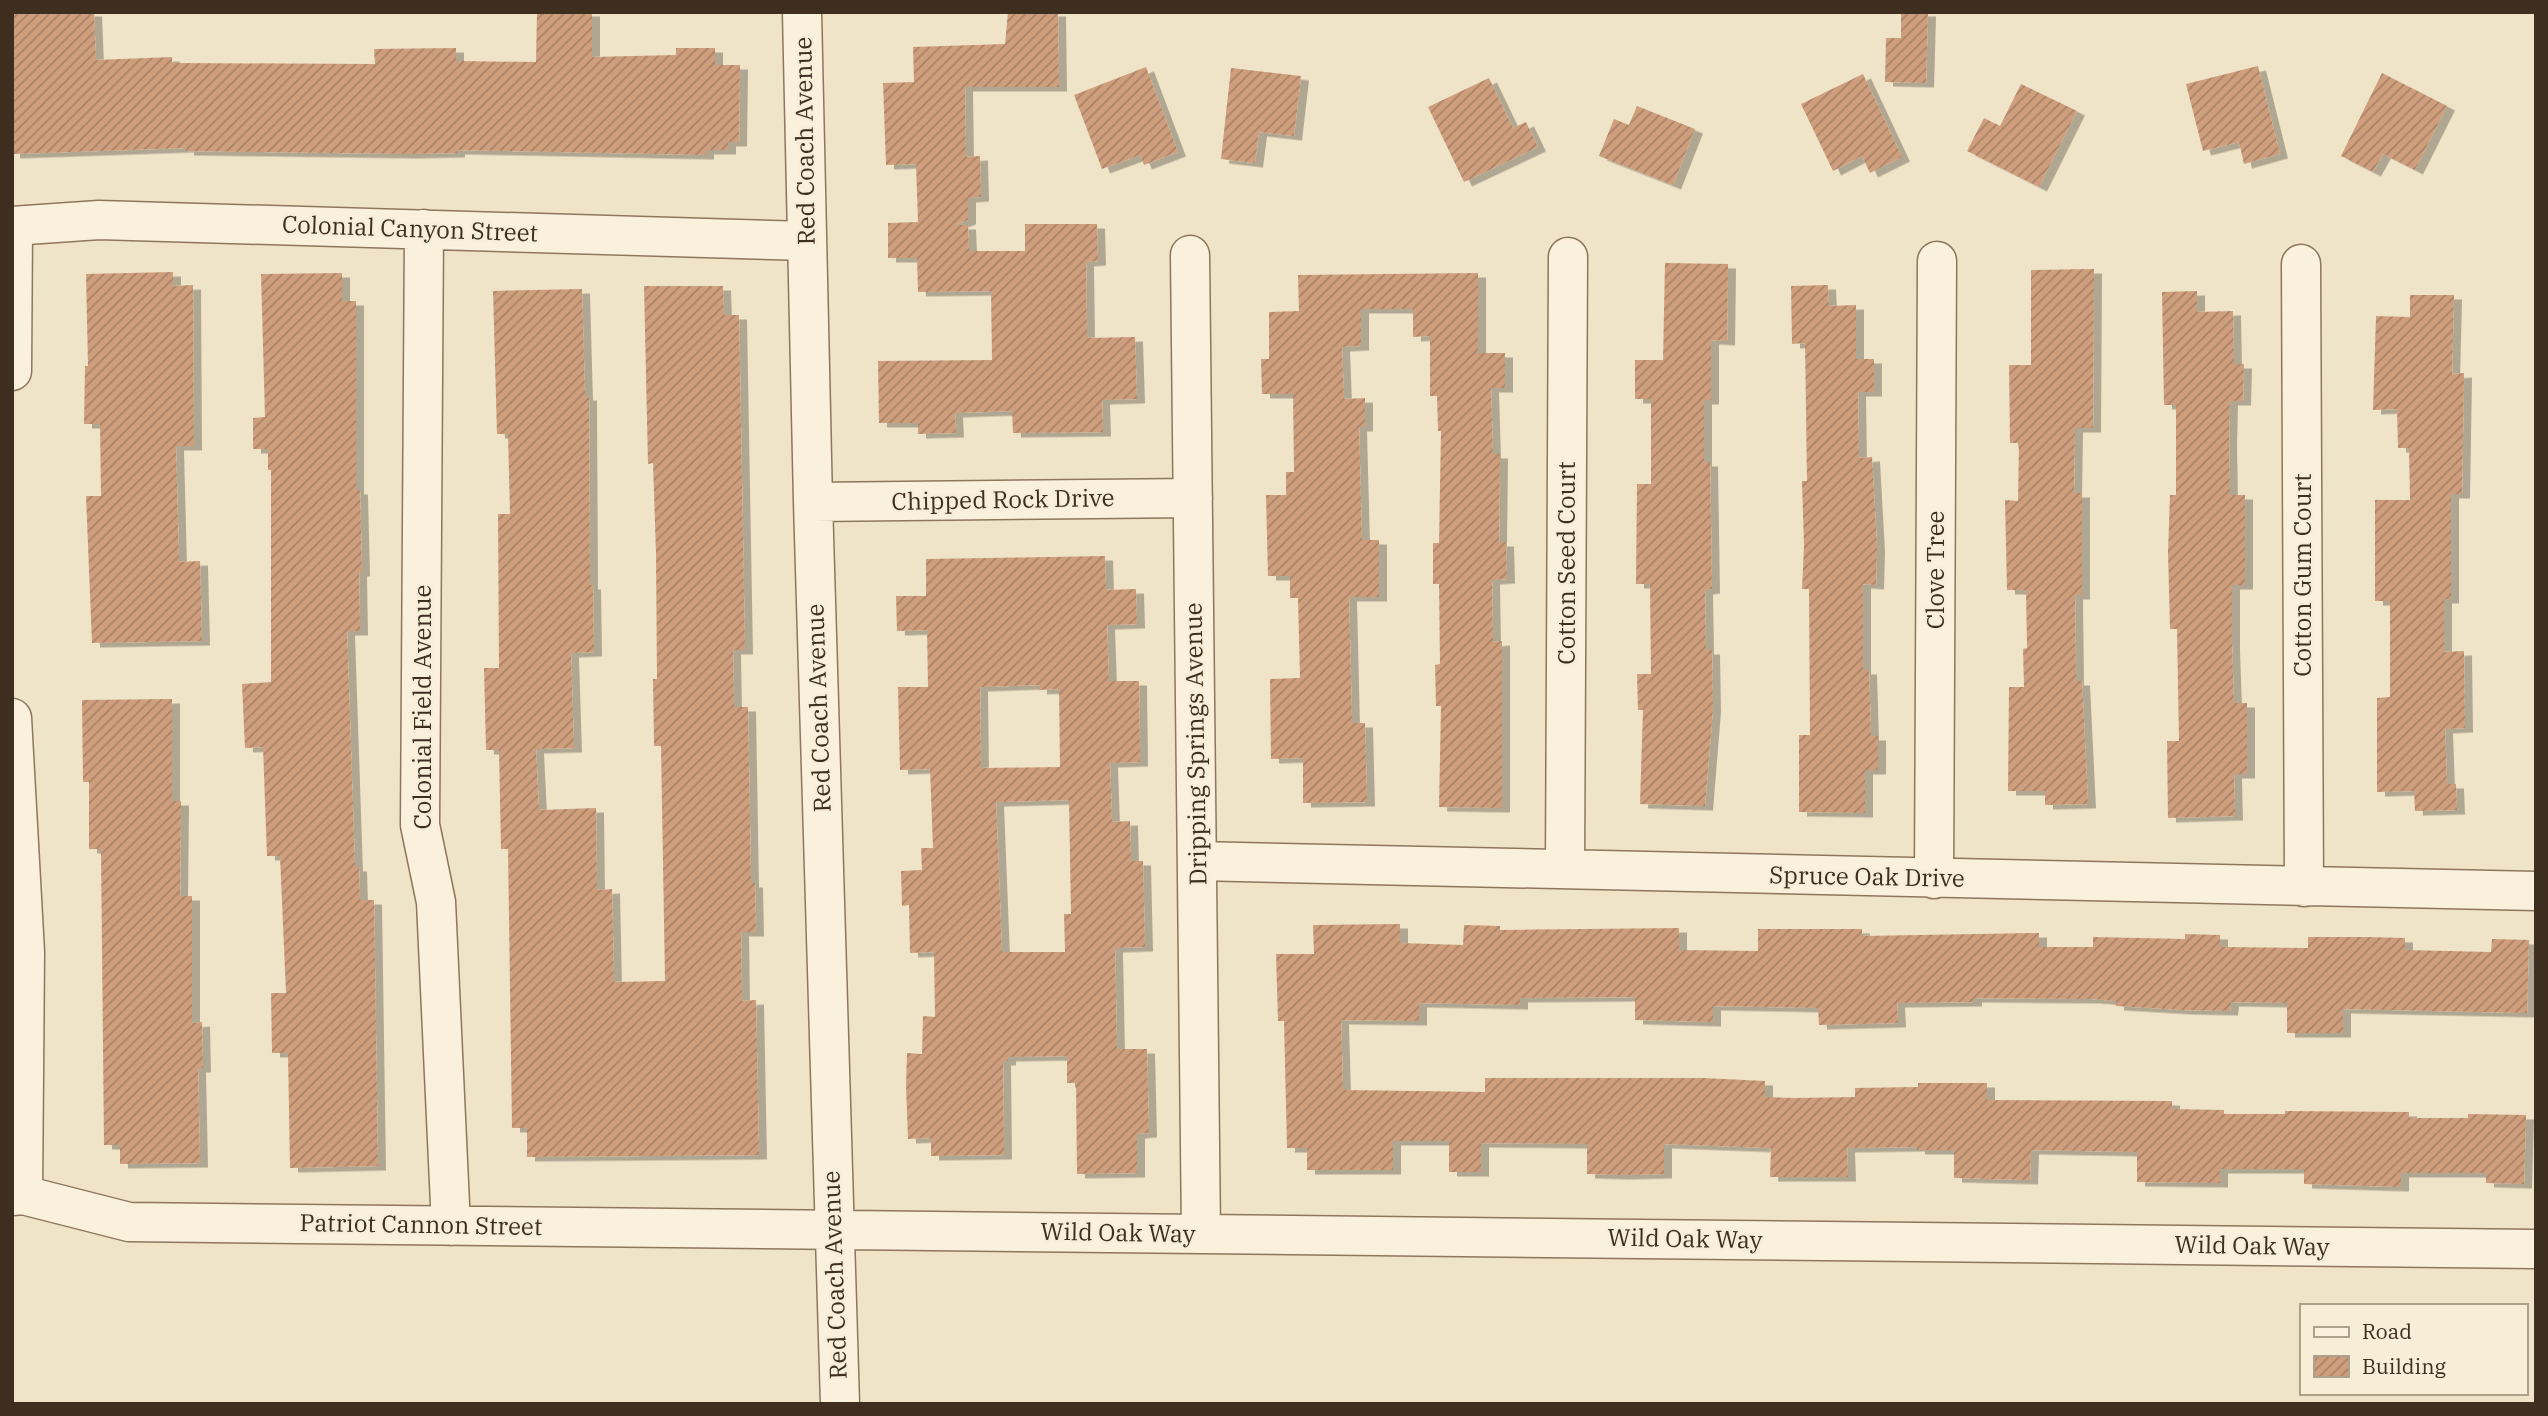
<svg xmlns="http://www.w3.org/2000/svg" width="2548" height="1416" viewBox="0 0 2548 1416" font-family="'IBM Plex Serif',serif">
<style>
.building{fill:url(#building-hatch);fill-rule:evenodd;filter:url(#shadow)}
.lines{fill:none;stroke-linecap:round;stroke-linejoin:round}
.minor-casing{stroke:#8d765c;stroke-width:41}
.minor{stroke:#faf1dc;stroke-width:38}
.labels{text-anchor:middle;stroke-width:5;stroke-linejoin:round;paint-order:stroke}
.street-label{font-size:24px;fill:#3d2e20;stroke:#f7eed8}
</style>
<defs>
<pattern id="building-hatch" width="6" height="6" patternUnits="userSpaceOnUse" patternTransform="scale(1.75)"><rect width="6" height="6" fill="#cf9f7d"/><path d="M-1 1l2-2M0 6l6-6M5 7l2-2" fill="none" stroke="#a98266"/></pattern>
<filter id="shadow"><feDropShadow dx="8" dy="4.5" stdDeviation="0" flood-color="#0004"/></filter>
</defs>
<rect width="100%" height="100%" fill="#f0e4c8"/>
<path class="building" d="M12,12H94L96,60L172,57V63L375,64L374,49L456,48V61L536,62L537,12H592V57L676,55V48H715V65H740L739,142H728V150H706V155L457,150V153L409,154L186,151V148L12,154Z
M1008,12H1058L1059,87H965L966,157L980,156L981,197L968,198V220L955,225H968L969,251H1025V224H1097L1098,261L1086,262L1087,338L1135,337L1137,399L1102,400L1103,432L1013,433L1012,411L955,413L956,433L918,434V423H879L878,361L992,360L991,291L918,292L917,258H888V223L918,222L916,164L886,165L883,83L914,82L913,47L1005,44Z
M1901,12H1928L1926,83L1885,82L1886,38H1901Z
M2258,66L2280,154L2244,164L2239,142L2203,151L2186,84Z
M1146,67L1178,152L1144,165L1140,155L1102,169L1074,95Z
M1231,68L1301,76L1294,136L1259,132L1255,163L1221,159Z
M2382,73L2447,106L2415,170L2383,154L2373,172L2341,156Z
M1863,74L1902,157L1870,173L1862,156L1833,171L1801,104Z
M1489,78L1513,128L1526,122L1538,147L1464,182L1428,107Z
M2021,84L2077,111L2039,187L1967,151L1984,118L2000,126Z
M1637,106L1695,129L1673,185L1599,156L1614,119L1629,125Z
M1665,263L1728,264L1727,341L1711,340V400H1704V462H1710L1712,589L1705,590L1706,650H1712L1713,708L1705,806L1640,804L1643,710H1638L1637,674H1651L1650,584H1636L1637,484H1651V399H1635V360H1663Z
M2094,269L2093,428H2075L2074,493H2082V595H2075L2076,681H2082L2088,804L2045,805V791H2008L2009,687H2024L2023,649L2027,648L2026,590H2007L2005,500L2018,501L2019,443H2010L2009,365H2031V270Z
M173,272V286L193,285L194,446H176L179,562L200,561L202,641L92,643L86,496H101L100,424H84L85,366H88L86,274Z
M342,273V301H356V490H360L362,572H359L360,631H347L355,867H359L360,900H374L378,1166L290,1168L288,1053H272L271,993H286L280,856H267L263,747L245,748L242,684L271,682V470H268V449H253V418L265,417L261,274Z
M1478,273V353H1505V388H1491L1493,454H1500L1499,542H1506L1507,579L1492,580L1493,642L1502,641V808L1439,807L1441,706H1436L1435,665L1440,664L1439,584H1433V543H1439L1441,431H1438L1437,396H1430V336L1413,337V309H1361V346L1342,347L1344,399L1365,398V427H1359L1362,540H1379V597H1349L1352,723H1365L1367,802L1303,803V758L1271,759L1270,679L1300,678L1298,598H1290V576H1268L1266,495H1286V472H1294L1293,394H1262L1261,359H1269V312L1299,311L1298,275Z
M1828,285L1829,306L1856,305V359H1874V392H1858L1859,458L1872,457L1877,547L1876,585L1863,584V670H1869L1871,736H1878V770H1865V813L1799,812V735H1810L1809,589H1802L1804,546L1802,481H1807L1805,343L1792,344L1791,286Z
M644,286H723L724,315H739L745,650H733L734,707H748L751,883H755L756,932H741L742,1001L756,1000L759,1155L527,1157V1128H512L508,849H501L499,750H486L484,668H499L498,514H510L508,434H497L493,291L582,289L585,396H589L590,585H593L594,652L571,653L574,748L536,749L539,810L596,808L597,890L612,889L614,982L665,981L661,746H654L653,679H657L656,554L653,463L648,464Z
M2197,291V312L2233,311L2234,364H2244L2243,401H2230L2229,441L2230,495H2245V585H2232V646L2234,703H2247V774H2234L2235,816L2168,818L2167,741H2179L2177,629H2170L2168,552L2170,495H2176V405H2164L2162,292Z
M2410,295H2454L2452,374L2464,373L2462,494H2451V599H2444V652L2464,651L2465,728L2445,729L2447,784H2456L2457,810L2415,811L2414,791L2377,792V698L2390,697V601H2375V500H2410L2409,448H2398L2397,409L2373,410L2376,316L2410,317Z
M1105,556L1106,590L1136,589L1137,624L1107,625L1109,681H1139L1140,762L1110,763L1112,822L1130,821L1131,861H1143L1145,947L1115,948L1117,1049H1147L1149,1133L1137,1134V1173L1077,1174L1076,1083H1067V1056L1008,1057V1061H1003L1004,1155L931,1156V1138L908,1139L906,1086L907,1053L922,1054L923,1016L935,1017L934,952L910,953L909,905L902,906L901,871L922,870L921,848H933L930,769L900,770L898,687H928L927,630L897,631L896,596H926V559ZM1039,685V690L1059,689L1060,767L981,768L980,687ZM1069,800L1071,914H1064L1065,952H1002L996,802Z
M172,699V801H181L180,896H192V1023L202,1022L203,1068H198L200,1163L120,1164V1145H104L101,849H89V782H83L82,700Z
M1400,924V943L1463,945L1464,925L1500,926V930L1679,928V950L1758,951V929H1862V936L2039,933V947H2093V937L2185,939V934L2220,935V947L2308,948V937H2368L2405,938V950L2491,952L2492,939L2529,940L2527,1013L2343,1009V1033H2287V1003L2231,1002L2230,1011L2184,1010L2116,1006V1001L2092,999L1974,998V1002L1897,1003L1898,1023L1819,1025L1818,1008L1713,1006V1022L1635,1020V997L1520,998V1005L1419,1003V1021L1341,1020L1343,1090L1485,1092V1078H1704L1765,1081V1097L1795,1098L1855,1097V1088L1918,1087V1083H1987V1100L2172,1101V1109L2224,1110V1114H2285V1111L2409,1112V1118H2468V1114L2526,1115L2524,1184L2486,1183V1173H2401V1187L2304,1184V1169H2220V1183L2137,1182V1152L2031,1150L2030,1180L1954,1178V1150H1917V1147L1847,1148L1848,1177H1770L1771,1148L1664,1144V1174L1620,1175L1587,1174V1144L1481,1143V1172H1449V1141H1393V1170H1307V1148H1287L1284,1021H1278L1276,954H1314L1313,925Z"/>
<g class="lines">
<defs>
<path id="minor" d="M802,12L813,502L840,1404
M12,226L99,220L807,241
M424,229L420,825L436,902L451,1226
M1190,255L1201,1234
M2301,264L2304,887
M12,371L13,226
M813,502L1193,498
M12,718L25,952L23,1195
M1197,861L2536,891
M1565,869L1568,257
M1934,879L1937,261
M12,1196L23,1195L129,1222L2536,1249"/>
</defs>
<use href="#minor" class="minor-casing"/>
<use href="#minor" class="minor"/>
</g>
<g class="labels">
<g class="street-label">
<text transform="translate(805 141) rotate(-91)" y="8">Red Coach Avenue</text>
<text transform="translate(410 229) rotate(2)" y="8">Colonial Canyon Street</text>
<text transform="translate(1003 500) rotate(-1)" y="8">Chipped Rock Drive</text>
<text transform="translate(1567 563) rotate(-90)" y="8">Cotton Seed Court</text>
<text transform="translate(1936 570) rotate(-90)" y="8">Clove Tree</text>
<text transform="translate(2303 575) rotate(-90)" y="8">Cotton Gum Court</text>
<text transform="translate(423 707) rotate(-90)" y="8">Colonial Field Avenue</text>
<text transform="translate(819 708) rotate(-92)" y="8">Red Coach Avenue</text>
<text transform="translate(1196 744) rotate(-91)" y="8">Dripping Springs Avenue</text>
<text transform="translate(1867 877) rotate(1)" y="8">Spruce Oak Drive</text>
<text transform="translate(421 1225) rotate(1)" y="8">Patriot Cannon Street</text>
<text transform="translate(1118 1233) rotate(1)" y="8">Wild Oak Way</text>
<text transform="translate(1685 1239) rotate(1)" y="8">Wild Oak Way</text>
<text transform="translate(2252 1246) rotate(1)" y="8">Wild Oak Way</text>
<text transform="translate(835 1275) rotate(-92)" y="8">Red Coach Avenue</text>
</g>
</g>
<rect width="2548" height="1416" fill="none" stroke="#3d2e20" stroke-width="28"/>
<rect x="2300" y="1304" width="228" height="91" fill="#f7eed8" stroke="#ada18e" stroke-width="2"/>
<rect x="2314" y="1327" width="35" height="10" fill="#faf1dc" stroke="#ada18e" stroke-width="2"/>
<text x="2362" y="1339" font-size="21" fill="#3d2e20">Road</text>
<rect x="2314" y="1356" width="35" height="21" fill="url(#building-hatch)" stroke="#ada18e" stroke-width="2"/>
<text x="2362" y="1374" font-size="21" fill="#3d2e20">Building</text>
</svg>
